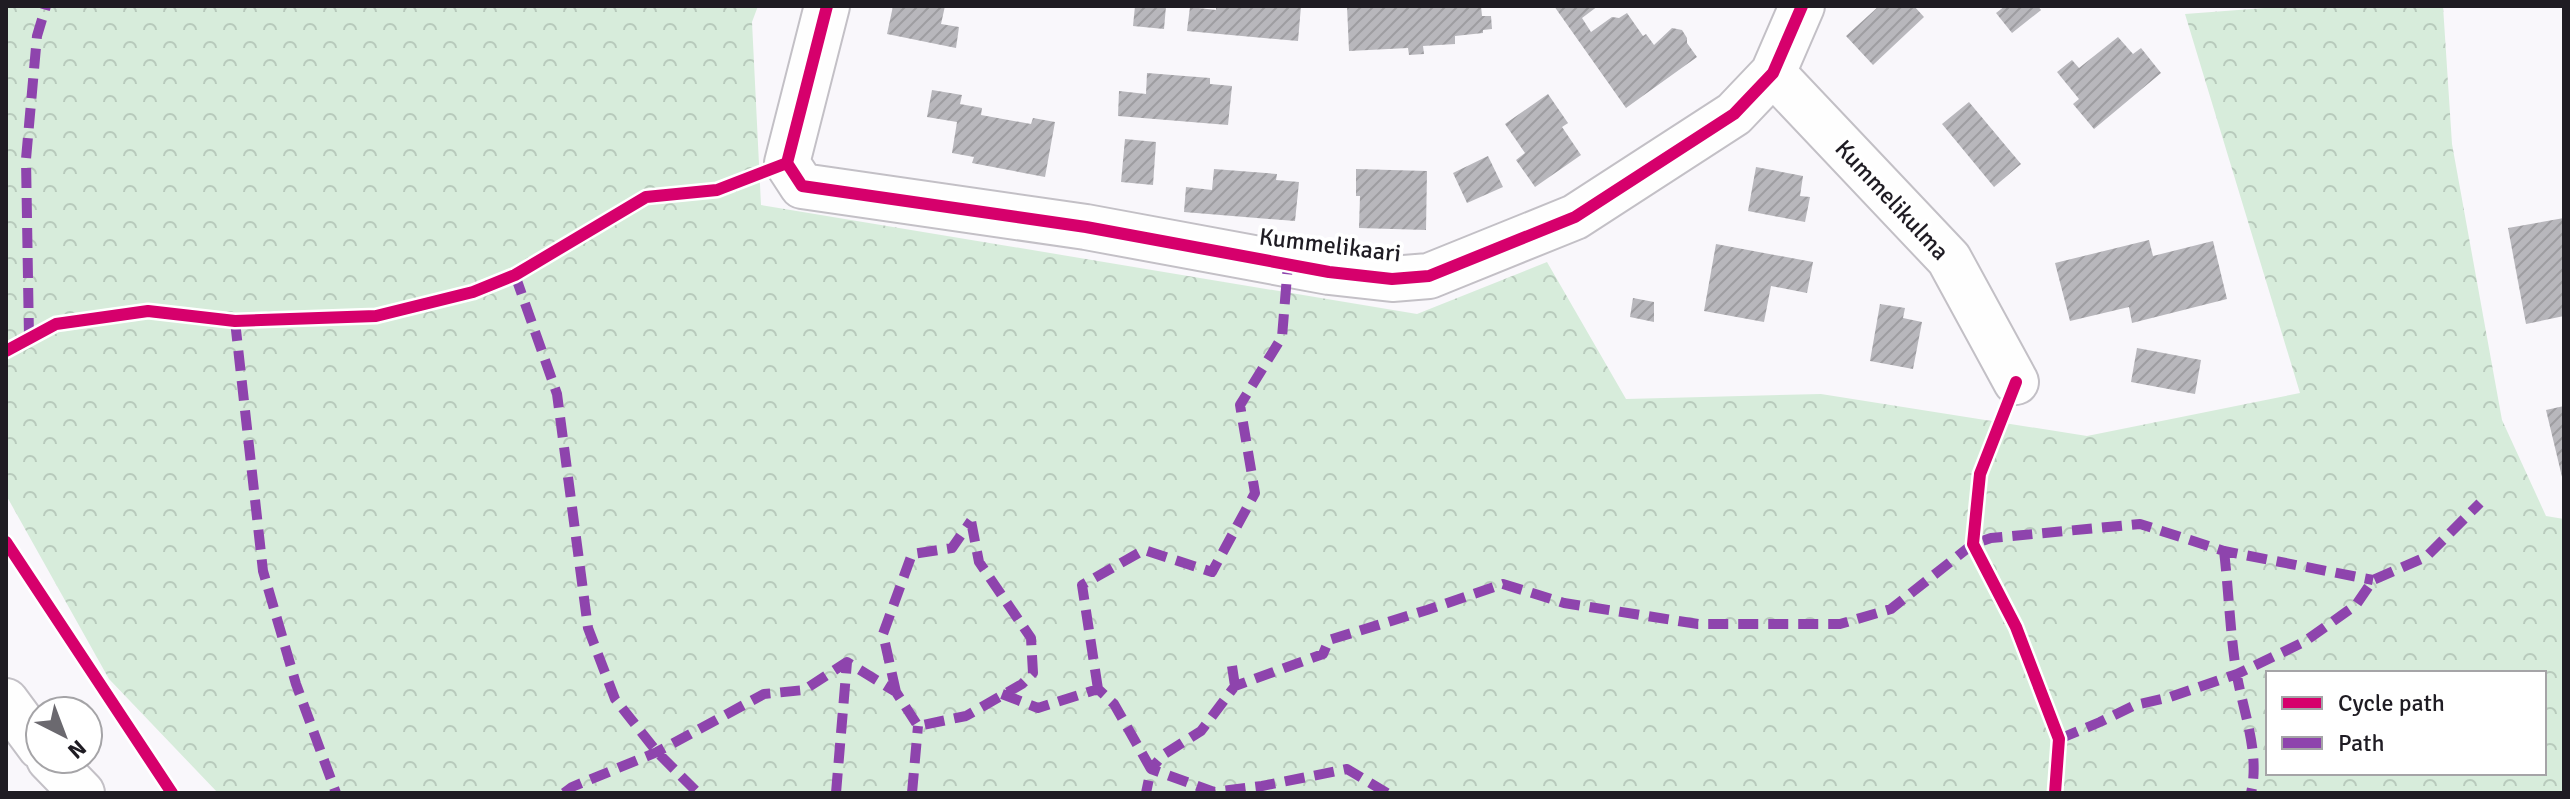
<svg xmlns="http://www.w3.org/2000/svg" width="2570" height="799" viewBox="0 0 2570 799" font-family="Signika,sans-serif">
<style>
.forest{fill:url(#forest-crowns);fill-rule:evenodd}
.building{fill:url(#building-hatch)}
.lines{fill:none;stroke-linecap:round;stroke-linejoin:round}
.minor-casing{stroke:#c3c0c6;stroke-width:48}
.primary-casing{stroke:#c3c0c6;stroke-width:48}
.minor{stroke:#fefefe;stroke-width:44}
.primary{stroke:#fefefe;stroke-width:44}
.quiet{stroke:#8e44ad;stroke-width:10;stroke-dasharray:20 10;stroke-linecap:butt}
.cycleway-casing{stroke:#fff;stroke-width:17}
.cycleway{stroke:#d6006c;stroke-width:12}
.labels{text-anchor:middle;stroke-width:8;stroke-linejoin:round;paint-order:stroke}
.street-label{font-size:24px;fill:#1f1c23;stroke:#fff}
</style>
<defs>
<pattern id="forest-crowns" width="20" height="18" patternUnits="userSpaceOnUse" patternTransform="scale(2)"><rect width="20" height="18" fill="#d7ecdb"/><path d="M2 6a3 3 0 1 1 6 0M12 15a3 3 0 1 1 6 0" fill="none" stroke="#b8cabc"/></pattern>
<pattern id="building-hatch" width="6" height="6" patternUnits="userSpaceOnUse" patternTransform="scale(2)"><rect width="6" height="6" fill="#b8b7bc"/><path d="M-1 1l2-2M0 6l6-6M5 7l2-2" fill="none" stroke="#9e9da1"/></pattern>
</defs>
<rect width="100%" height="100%" fill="#f9f7fb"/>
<path class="forest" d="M6,6H758L752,22L761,205L1417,314L1547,262L1626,399L1821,394L2087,436L2300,393L2185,14L2291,6H2443L2452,144L2502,420L2546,516L2564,519V793H218L109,679L6,495ZM2268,673H2544V773H2268Z"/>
<path class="building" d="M893,6H945L941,24L959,27L956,48L887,34Z
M1135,6H1166L1164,29L1133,26Z
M1216,6H1301L1298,41L1187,31L1190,7L1216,10Z
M1347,6H1481L1482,16H1491L1492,29L1483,30V33L1455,36V44L1423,46L1424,54L1409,55L1408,48L1349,51Z
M1554,6H1598L1582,18L1591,32L1612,17L1619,18L1627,13L1643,36L1646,34L1654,45L1672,28L1682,30L1687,38V43L1697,57L1626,108Z
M1879,6H1914L1924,17L1873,65L1846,36Z
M2005,6H2038L2041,10L2012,33L1996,13Z
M2118,37L2133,54L2141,48L2161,73L2094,129L2073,104L2079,99L2057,72L2072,60L2079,68Z
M1147,73L1210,78V84L1232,86L1228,125L1118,116L1119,91L1146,94Z
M932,90L962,95L960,104L982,108L981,115L1031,124L1033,118L1055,122L1045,177L972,163L974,157L952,153L957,122L927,117Z
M1548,94L1568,123L1562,127L1581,155L1535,187L1516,160L1525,153L1505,124Z
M1969,102L2021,164L1994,187L1942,124Z
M1125,139L1156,142L1153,185L1121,182Z
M1488,156L1503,187L1467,203L1453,173Z
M1756,167L1803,176L1800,196L1810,197L1805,222L1748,211Z
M1214,169L1277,174L1276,180L1299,182L1295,221L1184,212L1186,187L1212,190Z
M1356,169L1427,171L1426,230L1359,228L1360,196H1356Z
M2564,218V316L2526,324L2508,228Z
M2149,240L2153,256L2213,241L2227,299L2132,323L2129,307L2070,321L2055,263Z
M1716,244L1813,262L1807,293L1771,286L1764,322L1704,311Z
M1633,298L1654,302V322L1630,317Z
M1880,304L1905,308L1903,318L1922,322L1913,369L1870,361Z
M2137,348L2201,360L2195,394L2131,382Z
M2564,406V481H2563L2546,410Z"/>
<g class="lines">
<defs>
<path id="minor" d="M827,6L787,163L802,186L1086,227L1329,272L1392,279L1429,276L1575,217L1734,114L1773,73L1802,6
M1773,73L1949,259L2016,382"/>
<path id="primary" d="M6,701L40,747
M49,759L82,793"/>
</defs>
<use href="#minor" class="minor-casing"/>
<use href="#primary" class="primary-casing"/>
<use href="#minor" class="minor"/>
<use href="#primary" class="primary"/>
<path class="quiet" d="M515,275L557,394L588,628L615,699L657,752L698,793
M235,321L263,571L296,684L336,793
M29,338L26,159L37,36L46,6
M2224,551C2229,593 2230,635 2237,676C2244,714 2260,754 2251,793
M1232,666L1235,686
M1098,689L1082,585L1144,550L1212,572L1255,493L1240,405L1282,337L1288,264
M896,692L883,634L912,554L952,548L971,521
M1002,694L1038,708L1098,689L1114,704L1151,769L1146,793
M2059,739L2100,722L2135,705L2170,697L2237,674L2304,642L2356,605L2373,580L2426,557L2480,503
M564,793L572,787L657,752L764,694L804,690L847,662L896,692L918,726L966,716L1022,684L1033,673L1031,638L979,562L971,521
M836,793L847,662
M912,793L918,726
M1387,793L1347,769L1262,786L1214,792L1151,769L1163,755L1201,731L1235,686L1323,654L1329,640L1427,610L1503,584L1564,603L1698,624H1840L1891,609L1973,544L1991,538L2140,524L2224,551L2373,580"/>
<defs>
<path id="cycleway" d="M827,6L787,163L802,186L1086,227L1329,272L1392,279L1429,276L1575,217L1734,114L1773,73L1802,6
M6,351L56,324L148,311L235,321L376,316L473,292L515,275L646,197L717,190L787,163
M2016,382L1980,474L1973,544L2016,627L2059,739L2055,793
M6,542L172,793"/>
</defs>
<use href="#cycleway" class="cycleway-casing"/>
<use href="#cycleway" class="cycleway"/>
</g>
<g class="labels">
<g class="street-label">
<text transform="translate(1892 200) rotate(47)" y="8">Kummelikulma</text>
<text transform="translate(1330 245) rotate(7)" y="8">Kummelikaari</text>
</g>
</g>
<rect width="2570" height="799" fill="none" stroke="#1f1c23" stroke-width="16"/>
<rect x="2266" y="671" width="280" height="104" fill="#ffffff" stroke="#a5a4a7" stroke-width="2"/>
<rect x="2282" y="697" width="40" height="12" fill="#d6006c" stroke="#a5a4a7" stroke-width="2"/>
<text x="2338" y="711" font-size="24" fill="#1f1c23">Cycle path</text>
<rect x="2282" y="737" width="40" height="12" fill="#8e44ad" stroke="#a5a4a7" stroke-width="2"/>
<text x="2338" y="751" font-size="24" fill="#1f1c23">Path</text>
<g transform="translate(64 735) rotate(138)"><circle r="38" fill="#ffffff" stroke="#a5a4a7" stroke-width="2"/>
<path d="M0-6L14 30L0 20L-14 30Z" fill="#6b696f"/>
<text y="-12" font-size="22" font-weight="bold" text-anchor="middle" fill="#1f1c23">N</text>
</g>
</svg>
